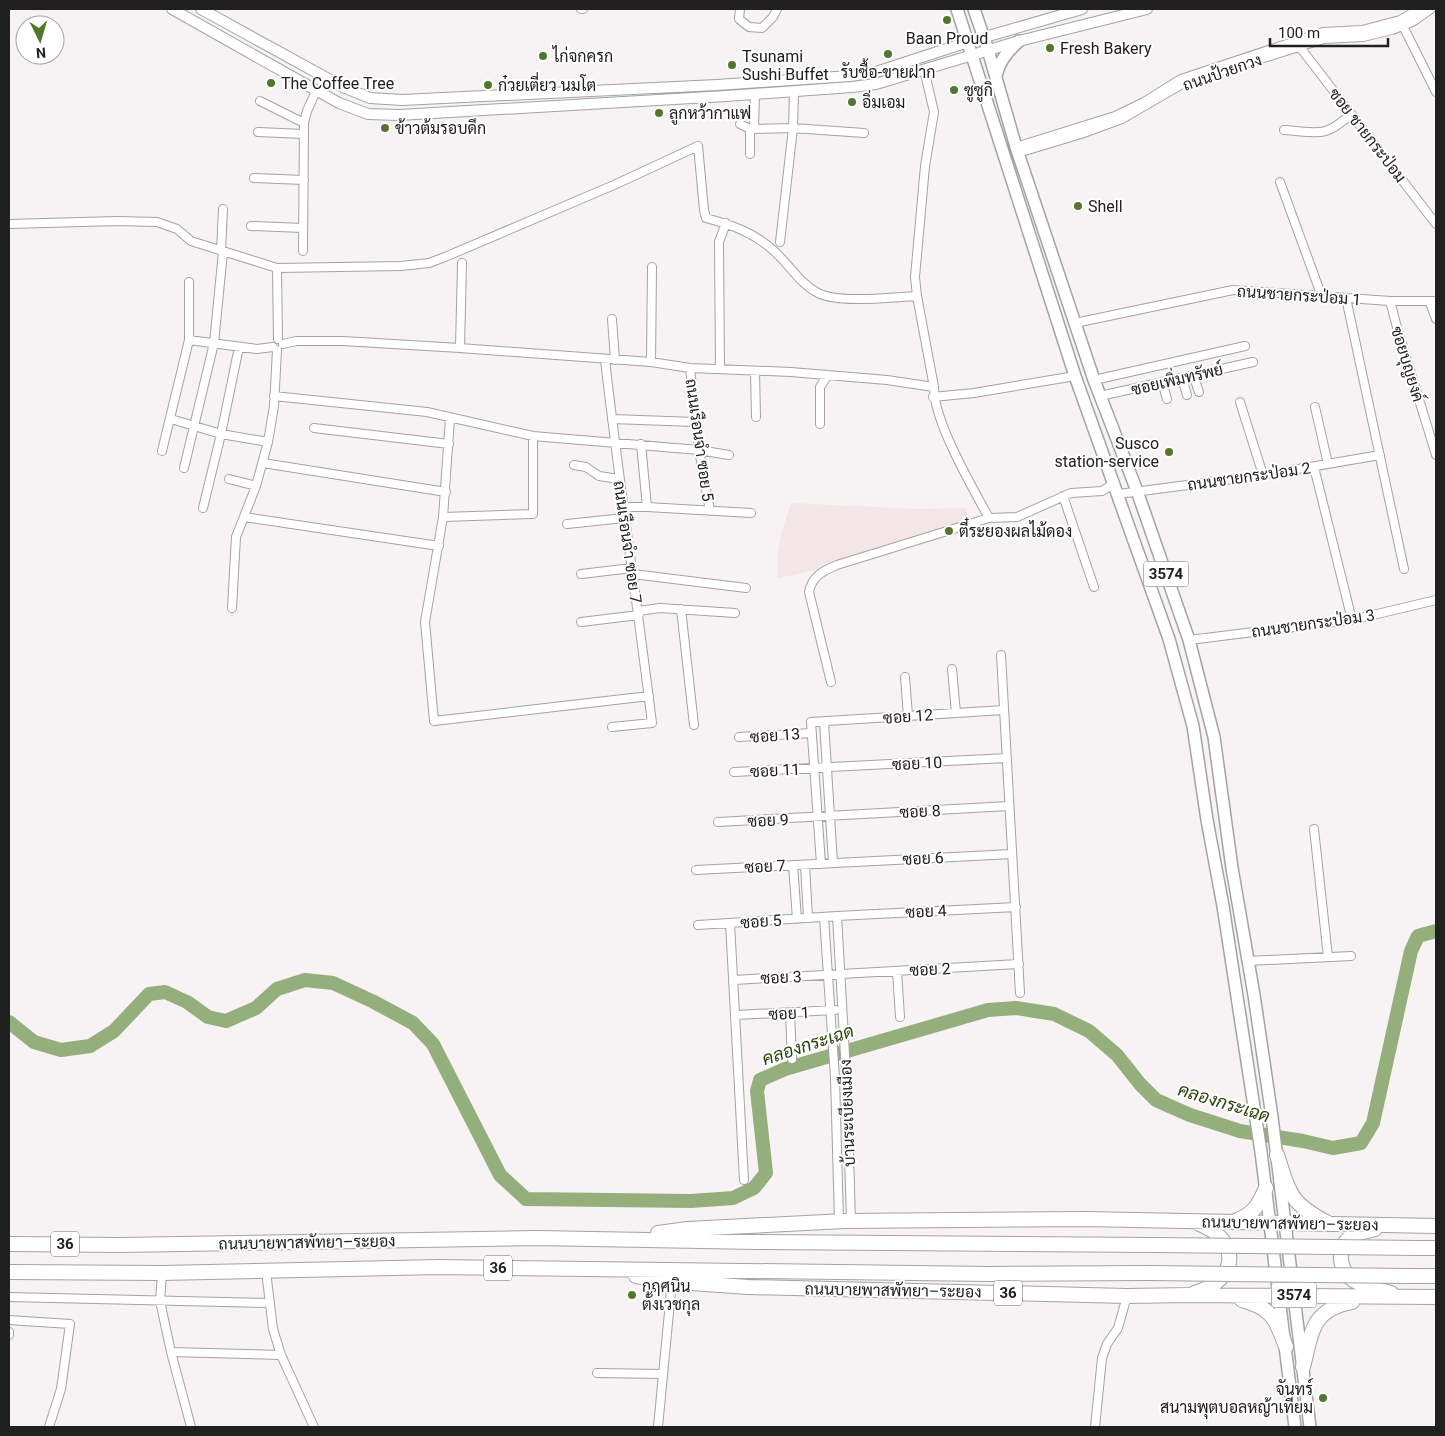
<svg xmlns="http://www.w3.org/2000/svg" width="1445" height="1436" viewBox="0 0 1445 1436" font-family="Roboto,Sarabun,sans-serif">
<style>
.built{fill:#f3e5e8}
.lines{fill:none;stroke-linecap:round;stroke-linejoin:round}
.river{stroke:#94af7b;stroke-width:14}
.street-casing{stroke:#a6a1a2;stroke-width:10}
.secondary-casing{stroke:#a6a1a2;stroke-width:12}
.primary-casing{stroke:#a6a1a2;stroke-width:14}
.highway-casing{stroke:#a6a1a2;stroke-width:16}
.street{stroke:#fff;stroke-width:8}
.secondary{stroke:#fff;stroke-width:10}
.primary{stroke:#fff;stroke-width:11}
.highway{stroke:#fff;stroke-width:14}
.highway-bridge-casing{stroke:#a6a1a2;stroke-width:16;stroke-linecap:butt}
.highway-bridge{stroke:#fff;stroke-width:14}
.poi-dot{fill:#53752c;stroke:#fff;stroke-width:2}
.labels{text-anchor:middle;stroke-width:4;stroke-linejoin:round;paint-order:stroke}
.shield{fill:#fff;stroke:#646363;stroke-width:1}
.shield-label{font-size:15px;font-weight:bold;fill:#212020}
.poi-label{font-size:16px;fill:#212020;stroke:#fff;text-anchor:start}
.street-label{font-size:16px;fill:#212020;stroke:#fff}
.water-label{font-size:18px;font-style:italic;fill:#2b4309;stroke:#fff}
</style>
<rect width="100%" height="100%" fill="#f7f2f3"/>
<path class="built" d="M791,503L917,509L967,508V521L816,570L778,578L777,557L781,535Z"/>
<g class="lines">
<path class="river" d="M9,1022L34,1042L61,1050L90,1046L114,1031L149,994L165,992L187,1002L208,1017L226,1021L256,1008L277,989L305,980L333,983L372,1001L413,1023L433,1044L500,1175L526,1199L691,1201L733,1198L754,1188L766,1173L757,1091L760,1080L785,1069L988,1010L1016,1008L1054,1014L1089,1031L1117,1055L1140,1084L1156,1100L1190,1115L1240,1131L1303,1141L1333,1148L1361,1143L1373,1123L1411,951L1418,936L1436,931"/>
<defs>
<path id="street" d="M581,9H583
M740,9L739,19L749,27L762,28L773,17L777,9
M1403,26L1436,92
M1299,46L1436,224
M924,69L934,112L925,166L915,277L917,296L934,387C933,420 972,487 989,518L1017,517L1071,493L1102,491L1115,483
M755,94L754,129L793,128L864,133
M260,101L304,123
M740,124L750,129
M1284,130C1318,132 1324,139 1351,114
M258,132L304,134
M1016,147L1115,116L1144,102L1181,79L1323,32L1362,30L1400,20L1419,9
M1018,153L1081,134L1122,119L1184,83L1324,39L1363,37L1392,30L1414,21L1431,9
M750,154V129H754
M254,178L304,180
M1280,182L1322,297
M9,224L117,221L157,222L177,229L191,241L277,268L401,266L429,263L445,257L614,185L698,146L704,210L706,218C732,225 755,233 774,251C789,264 800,284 818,293C840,304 892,297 917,296
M251,226L303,228
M780,242L793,128L794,91
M221,251L223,209
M303,251L304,123L307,111L316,91
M277,268L278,339
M1346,298L1404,569
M1390,301L1398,331L1436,455
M1430,302L1436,319
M612,319L615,360
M1075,323L1233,290L1390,301H1436
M189,340L257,349L273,347
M283,344L296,341H343L460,348L651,362L690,368L791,372L887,380L934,387
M460,348L462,263
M605,360C619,481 637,602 652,723L612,727
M651,362L652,267
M690,368L699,450L710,511
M720,369L719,242L726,223
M755,371L756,417
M1193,375L1199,392
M1182,378L1187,395
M1094,380L1245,346
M1162,382L1167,399
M274,396L427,412L533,436L699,450L729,455
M1100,396L1253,362
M933,397L974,393L1075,376
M1240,402L1263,475
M1315,407L1328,464
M450,418L443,517L425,622L434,721L649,696
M171,419L221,434L268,442
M612,419L695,422
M820,424V387L828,375
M314,428L449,444
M641,444L647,507
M162,451L189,340V282
M263,463L446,492
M574,465L586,467L599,476L619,479
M1314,467L1352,620
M184,468L214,343L223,252
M229,479L256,486
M1119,494L1263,475L1380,455
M1063,496L1094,587
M622,507H647L751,513
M203,508L221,434L239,347
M244,517L439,546
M443,517L533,514V436
M567,524L624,518
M581,574L632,568
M633,574L746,588
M232,608L236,537L256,486L268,442L274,406L277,350
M681,609L694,725
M638,611L660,608L735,613
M581,622L639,615
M1189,640L1352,620L1436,600
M1001,655L1020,993
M952,669L956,713
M905,677L908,716
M831,682L809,592C812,576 823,571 837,565L989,518
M824,722L833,863
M739,737L812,733
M734,772L1007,758
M718,822L1009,806
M1314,829L1328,957
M821,864L811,722L1004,710
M793,865L797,919
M805,865L808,918
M696,870L1012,854
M837,916L847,1090L851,1221
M824,917L835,1078L839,1221
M730,923L744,1180
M698,925L837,916L1016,907
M1248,961L1351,956
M897,971L900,1017
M734,980L1019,964
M790,1013L792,1059
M736,1015L835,1010
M266,1271L273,1329L281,1355L314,1427
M162,1273L160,1301L171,1352L191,1427
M9,1297L270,1303
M9,1320L70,1324L61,1389L49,1427
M9,1332V1335
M171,1352L281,1355
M597,1373L663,1374
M658,1427L672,1281
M1095,1427L1102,1358L1107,1344L1118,1328L1127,1296"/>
<path id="secondary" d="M172,9L339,103L368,114L399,115L726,96L852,87L876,84L1019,41L1147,9
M201,9L343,87L370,98L402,100L717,85L850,76L876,72L968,42L1082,9"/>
<path id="primary" d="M957,9L1075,376L1169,639L1193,726L1207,820L1223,906L1261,1152L1295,1427
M974,9L988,50L1016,147L1094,380L1137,491L1189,640L1214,737L1232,868L1254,995L1272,1117L1310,1427
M996,76C1000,60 1007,52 1019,41"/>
<path id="highway" d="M1277,1155C1290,1195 1290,1203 1328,1223
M1237,1220C1254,1214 1259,1204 1266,1188
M1375,1229C1368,1231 1358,1232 1352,1236C1336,1246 1338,1270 1353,1280C1364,1287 1378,1289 1391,1293
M658,1233L688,1229L845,1221L1085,1219L1436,1226
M9,1244L120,1245L537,1238L757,1242L1154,1245
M1417,1248H1436
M9,1272L162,1273L439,1267L988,1274L1150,1273
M636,1276L677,1282L748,1287L1127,1296L1190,1295L1436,1297
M1411,1276H1436
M1195,1293C1240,1279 1241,1239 1197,1223
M1242,1300C1272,1308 1276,1319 1286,1347
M1303,1367C1312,1332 1311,1310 1352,1302"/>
</defs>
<use href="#street" class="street-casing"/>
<use href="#secondary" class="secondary-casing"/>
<use href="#primary" class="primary-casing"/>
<use href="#highway" class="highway-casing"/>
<use href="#street" class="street"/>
<use href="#secondary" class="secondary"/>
<use href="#primary" class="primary"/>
<use href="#highway" class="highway"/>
<defs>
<path id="highway-bridge" d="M1154,1245L1417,1248
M1150,1273L1411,1276"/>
</defs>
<use href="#highway-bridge" class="highway-bridge-casing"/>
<use href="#highway-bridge" class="highway-bridge"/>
</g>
<g class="poi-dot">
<circle cx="947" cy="20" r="5"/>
<circle cx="1050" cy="48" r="5"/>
<circle cx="888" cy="54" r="5"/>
<circle cx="543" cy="56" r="5"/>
<circle cx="732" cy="65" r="5"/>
<circle cx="271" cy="83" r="5"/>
<circle cx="488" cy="85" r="5"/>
<circle cx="954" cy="90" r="5"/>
<circle cx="852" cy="102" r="5"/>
<circle cx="659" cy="113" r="5"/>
<circle cx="385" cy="128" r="5"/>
<circle cx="1078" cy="206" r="5"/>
<circle cx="1169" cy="452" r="5"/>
<circle cx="949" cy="531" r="5"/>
<circle cx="632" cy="1295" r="5"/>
<circle cx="1323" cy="1398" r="5"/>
</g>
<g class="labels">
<g class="shield">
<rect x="1143.5" y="561.5" width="45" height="25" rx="4"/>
<rect x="51" y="1231.5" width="28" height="25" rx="4"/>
<rect x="484" y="1255.5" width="28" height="25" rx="4"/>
<rect x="994" y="1280.5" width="28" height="25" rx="4"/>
<rect x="1271.5" y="1282.5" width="45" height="25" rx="4"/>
</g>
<g class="shield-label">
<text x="1166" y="579">3574</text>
<text x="65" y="1249">36</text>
<text x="498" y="1273">36</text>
<text x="1008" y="1298">36</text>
<text x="1294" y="1300">3574</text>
</g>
<g class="poi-label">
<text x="947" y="44" text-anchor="middle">Baan Proud</text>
<text x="1060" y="54">Fresh Bakery</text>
<text x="553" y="62">ไก่จกครก</text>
<text x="742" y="62">Tsunami<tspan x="742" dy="18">Sushi Buffet</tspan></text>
<text x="888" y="78" text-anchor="middle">รับซื้อ-ขายฝาก</text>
<text x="281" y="89">The Coffee Tree</text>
<text x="498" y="91">ก๋วยเตี่ยว นมโต</text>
<text x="964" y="96">ซูซูกิ</text>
<text x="862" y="108">อิ่มเอม</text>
<text x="669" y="119">ลูกหว้ากาแฟ</text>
<text x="395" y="134">ข้าวต้มรอบดึก</text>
<text x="1088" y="212">Shell</text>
<text x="1159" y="449" text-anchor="end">Susco<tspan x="1159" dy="18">station-service</tspan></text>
<text x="959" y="537">ตี๋ระยองผลไม้ดอง</text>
<text x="642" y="1292">กฤศนิน<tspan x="642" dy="18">ตั้งเวชกุล</tspan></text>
<text x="1313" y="1395" text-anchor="end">จันทร์<tspan x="1313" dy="18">สนามพุตบอลหญ้าเทียม</tspan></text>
</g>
<g class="street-label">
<text transform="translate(1222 72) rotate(-19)" y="6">ถนนป้วยกวง</text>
<text transform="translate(1368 135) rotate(52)" y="6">ซอย ชายกระป่อม</text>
<text transform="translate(1299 295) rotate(4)" y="6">ถนนชายกระป่อม 1</text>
<text transform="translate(1408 364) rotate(73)" y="6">ซอยบุญยงค์</text>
<text transform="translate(1177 379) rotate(-13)" y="6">ซอยเพิ่มทรัพย์</text>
<text transform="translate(700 440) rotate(82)" y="6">ถนนเรือนจำ ซอย 5</text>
<text transform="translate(1249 476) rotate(-8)" y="6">ถนนชายกระป่อม 2</text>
<text transform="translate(628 542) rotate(82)" y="6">ถนนเรือนจำ ซอย 7</text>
<text transform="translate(1313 623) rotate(-8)" y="6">ถนนชายกระป่อม 3</text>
<text transform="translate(908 716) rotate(-4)" y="6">ซอย 12</text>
<text transform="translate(775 735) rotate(-4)" y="6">ซอย 13</text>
<text transform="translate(917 763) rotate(-3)" y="6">ซอย 10</text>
<text transform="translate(775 770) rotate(-3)" y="6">ซอย 11</text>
<text transform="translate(920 811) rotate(-3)" y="6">ซอย 8</text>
<text transform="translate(768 820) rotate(-3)" y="6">ซอย 9</text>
<text transform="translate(923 858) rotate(-3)" y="6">ซอย 6</text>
<text transform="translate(765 866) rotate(-3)" y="6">ซอย 7</text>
<text transform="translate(926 911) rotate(-3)" y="6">ซอย 4</text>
<text transform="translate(761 921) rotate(-4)" y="6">ซอย 5</text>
<text transform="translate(930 969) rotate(-3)" y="6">ซอย 2</text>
<text transform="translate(781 977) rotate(-3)" y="6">ซอย 3</text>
<text transform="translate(789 1013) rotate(-3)" y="6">ซอย 1</text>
<text transform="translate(847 1113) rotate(-92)" y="6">บ้านระเบียงเมือง</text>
<text transform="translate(1290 1223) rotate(1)" y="6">ถนนบายพาสพัทยา–ระยอง</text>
<text transform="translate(307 1242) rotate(-1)" y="6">ถนนบายพาสพัทยา–ระยอง</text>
<text transform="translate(893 1290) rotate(1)" y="6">ถนนบายพาสพัทยา–ระยอง</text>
</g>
<g class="water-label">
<text transform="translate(808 1045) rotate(-18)" y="6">คลองกระเฉด</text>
<text transform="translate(1224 1103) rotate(17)" y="6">คลองกระเฉด</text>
</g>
</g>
<rect width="1445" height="1436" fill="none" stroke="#212020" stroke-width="20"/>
<g transform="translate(40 40) rotate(175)"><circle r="24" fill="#ffffff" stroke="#a6a6a6"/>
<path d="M0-4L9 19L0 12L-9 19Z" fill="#53752c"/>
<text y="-8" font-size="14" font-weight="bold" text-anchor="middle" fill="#212020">N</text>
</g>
<path d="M1270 38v8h118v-8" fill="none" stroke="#212020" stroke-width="2.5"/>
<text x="1278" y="38" font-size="15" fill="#212020" stroke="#ffffff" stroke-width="4" paint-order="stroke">100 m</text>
</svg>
